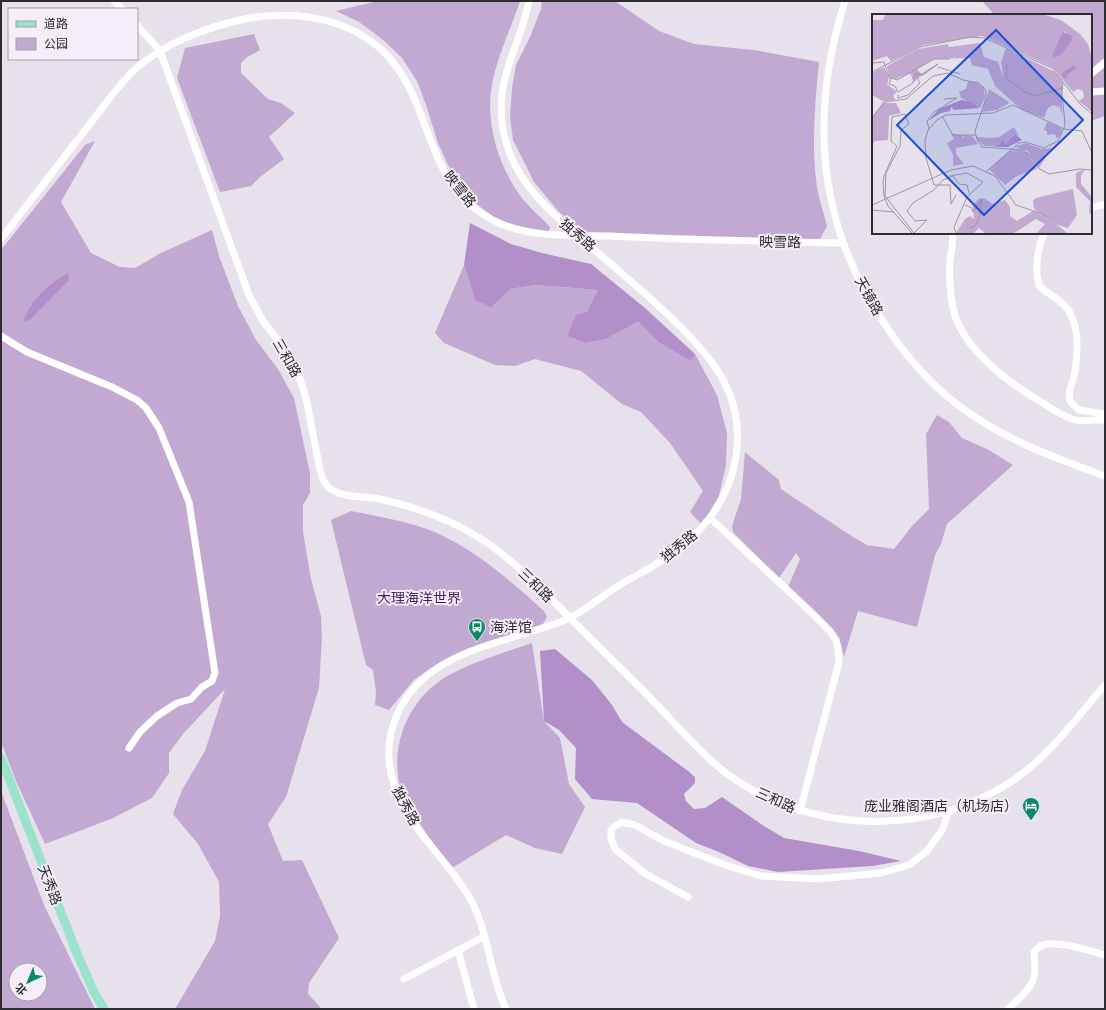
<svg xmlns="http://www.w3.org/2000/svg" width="1106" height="1010" viewBox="0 0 1106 1010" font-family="'Roboto Condensed','Noto Sans SC',sans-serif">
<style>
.green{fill:#c2a9d2;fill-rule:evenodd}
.forest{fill:#b38fca}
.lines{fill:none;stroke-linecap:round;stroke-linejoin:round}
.minor{stroke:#fff;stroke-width:7}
.major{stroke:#9ae2cb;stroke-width:9}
.labels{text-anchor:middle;stroke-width:4;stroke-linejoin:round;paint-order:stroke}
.street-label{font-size:14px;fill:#2d2b2f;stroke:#f5eef9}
.park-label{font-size:14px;fill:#491b61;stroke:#f5eef9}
.poi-label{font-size:14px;fill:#2d2b2f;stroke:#f5eef9;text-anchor:start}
.inset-road{fill:none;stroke:#9d98a0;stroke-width:1}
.view{fill:#1d4ed8;fill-opacity:0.15;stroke:#1d4ed8;stroke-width:2}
.inset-edge{fill:none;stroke:#2d2b2f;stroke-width:2}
</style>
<rect width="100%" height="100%" fill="#e7e1ec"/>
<path class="green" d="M378,1H520C511,29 497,56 492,85C485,122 498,164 519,194C528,207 540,216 550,227L549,231L545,233L501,222L479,206L462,187L448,165L438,143L426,105L417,81L402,58L382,39L359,22L336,11Z
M542,1H615L659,31L694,44L754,50L819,62C815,104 811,145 817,187C819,200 824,213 827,226L819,241L604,238L583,232L559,212L534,182L513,140L510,116L512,88L516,65L530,37L541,9Z
M982,1H1105V116L1091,121V15H995Z
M254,34L260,50L246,58L241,63V73L268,99L281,103L295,113L269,137L284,159L260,177L251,186L220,192L177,78L185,48Z
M95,141L61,202L91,253L120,267L135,268L161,253L212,230L219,256L238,306L256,340L278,369L294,398L310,473V493L303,505V532L311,579L321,616L322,637L319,688L286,797L268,824L283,861L302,860L339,938L309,983L308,994L322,1009H175L215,941L220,916L219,882L198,844L173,814L182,790L205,751L225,689L183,734L169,753V773L152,798L111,819L45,844L16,781L1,742V250L85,145Z
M464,265L475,300L510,289L536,285L599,290L587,312L567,336L585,343L606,339L638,320L658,342L690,360L695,354L717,395L727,433L726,465L719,496L702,525L690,512L703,491L670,443L641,412L622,404L581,371L535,359L515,366L495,365L444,343L435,333Z
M937,415L949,422L962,438L987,449L1013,465L947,524L941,544L935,555L917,627L858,611L844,657L841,644L836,636L788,587L800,559L796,553L779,578L733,532L732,526L741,499L745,452L779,480L781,489L850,535L867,545L894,549L912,526L929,509L926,434Z
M351,511C381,517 420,523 447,538C484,557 514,584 544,611L547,617L543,624L471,650L437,664L414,680L389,710L375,705L376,692L373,670L366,665L331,520Z
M532,643L544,721L560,738L569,784L585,807L562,854L535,848L506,835L452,868C440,853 429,837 418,821C414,815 409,810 406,803C385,759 403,704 444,678C471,662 503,653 532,643Z
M1,791L44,905L95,1009H1ZM16,970H40V994H16Z"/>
<path class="forest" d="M470,223L511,244L542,253L591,264L645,308L695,354L691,361L658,342L638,321L606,339L585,343L567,336L576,315L587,312L598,290L536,285L510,289L491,307L475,300L464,265Z
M68,273L69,280L31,319L23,322C30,301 49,283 68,273Z
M555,649L592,680L612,705L622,722L688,771L695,777V783L684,794L686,801L694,809L705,808L722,797L764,826L784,838L859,851L901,861L872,866L778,872L748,866L719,852L696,843L637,803L592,799L575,779L576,748L559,730L544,721L540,651Z"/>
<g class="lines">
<path class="minor" d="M114,1L122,9
M845,1C808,118 818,230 890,332C908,358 929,382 954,402C998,437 1052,457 1105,476
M137,25L160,51L249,295L263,321L288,353L299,376L306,398L320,470C322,478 325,486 332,490C346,498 364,496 379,499C417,507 454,521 486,542C522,567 551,599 582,630C608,656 635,682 660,708C680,729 699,751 722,770C738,783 757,793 776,801C854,834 945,827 1015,779C1051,754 1077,717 1105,685
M1091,74L1105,62
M1091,92L1105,91
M1091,208L1105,204
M952,233C954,242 951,251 950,260C949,273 950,289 952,303C958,346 1007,382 1043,403C1052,409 1062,416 1072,419C1082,423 1094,419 1105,420
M1044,233C1038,249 1034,268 1039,285C1047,295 1062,299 1069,311C1079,328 1078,352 1075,371C1074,381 1067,391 1070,401L1079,410L1105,414
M1,239L113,94C119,87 126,78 133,71C163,44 206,27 245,19C275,13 306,14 335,23C357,31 378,43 392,61C435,113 426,191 499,223C533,238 573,235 610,236C687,240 765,241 843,243
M1,336L27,352L112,387L137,400L146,408L159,428L189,502L215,673L212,681L202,687L191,699L177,703L157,716L140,732L129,748
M710,518L810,611L830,631L836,640L838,650L839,662L800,811
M688,897L646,874L616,850L611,839V830L615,826L622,822L635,825L664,841L725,865L761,876L817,879L881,873L909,865L927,851L943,829L948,811
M458,950L474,1009
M404,979L485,936
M506,1009C490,975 489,936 472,902C448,857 401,825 391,773C387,754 389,733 397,715C425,649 506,644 565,620C583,612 599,598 615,588C630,578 646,571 661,561C699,538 729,502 736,457C746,390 707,352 663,310C637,286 610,263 583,240C545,207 509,177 502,123C496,75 521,45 529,1
M1008,1009C1019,998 1034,988 1035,971C1035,964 1034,958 1034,952C1038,947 1042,944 1048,944C1060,942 1092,951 1105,955"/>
<path class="major" d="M1,758L78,956L94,992L104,1009"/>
</g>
<defs>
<symbol id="bus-pin" viewBox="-11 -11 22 30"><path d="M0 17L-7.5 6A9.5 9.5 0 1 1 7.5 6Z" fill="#0e8768" stroke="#f5eef9"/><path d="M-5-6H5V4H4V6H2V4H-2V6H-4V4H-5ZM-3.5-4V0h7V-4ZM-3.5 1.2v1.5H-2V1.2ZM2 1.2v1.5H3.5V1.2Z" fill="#fff"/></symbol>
<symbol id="hotel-pin" viewBox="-11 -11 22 30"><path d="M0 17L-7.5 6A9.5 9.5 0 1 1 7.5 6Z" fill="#0e8768" stroke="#f5eef9"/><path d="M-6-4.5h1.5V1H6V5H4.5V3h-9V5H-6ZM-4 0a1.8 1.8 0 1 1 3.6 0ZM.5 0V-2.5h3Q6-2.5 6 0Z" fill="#fff"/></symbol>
</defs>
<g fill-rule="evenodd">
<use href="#bus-pin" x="467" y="617" width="20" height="27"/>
<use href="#hotel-pin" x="1021" y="796" width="20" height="27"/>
</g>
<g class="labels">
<g class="street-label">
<text transform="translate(460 189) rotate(51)" y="5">映雪路</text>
<text transform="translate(578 235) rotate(41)" y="5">独秀路</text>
<text transform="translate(780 242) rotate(1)" y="5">映雪路</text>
<text transform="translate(869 296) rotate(61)" y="5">天镜路</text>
<text transform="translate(287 358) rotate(60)" y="5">三和路</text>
<text transform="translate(679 546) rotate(-39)" y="5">独秀路</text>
<text transform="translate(536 585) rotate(44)" y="5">三和路</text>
<text transform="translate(776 800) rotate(24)" y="5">三和路</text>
<text transform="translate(406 806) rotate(62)" y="5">独秀路</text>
<text transform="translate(50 885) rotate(69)" y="5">天秀路</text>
</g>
<g class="park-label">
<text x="419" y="603">大理海洋世界</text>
</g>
<g class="poi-label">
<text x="490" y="632">海洋馆</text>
<text x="1018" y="811" text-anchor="end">庞业雅阁酒店（机场店）</text>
</g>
</g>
<g transform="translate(872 14)">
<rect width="220" height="220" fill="#e7e1ec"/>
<path d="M13,1H173L189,6L208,20L216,30L220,44V98L207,87L212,83L211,77L206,75L201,78L180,53L110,22L51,31L19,47L15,42L0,47V6H11ZM193,17L199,27L190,38L181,39ZM108,29L112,43L126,48L131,63L129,48L134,34L183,58L190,66V101L188,93L181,91L176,94L172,104L150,96L123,72L116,55L100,51L98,44L61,45L45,55L50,61L42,68L38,59L23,65L17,62L15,52L46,35L76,30L77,33ZM12,53L17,64L15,70L25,78L21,81L23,86L11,87L0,81V59ZM96,67L105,69L112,74L113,84L108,94L89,84L87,78L94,75ZM117,75L137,88L136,90L125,96L110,98ZM11,89H24L29,99L17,102L16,126L3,127L0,130V103ZM175,108L189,114L190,118L185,125L183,120L175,121V117L172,116ZM142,113L147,122L143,120L133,132L128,128L127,132H113L106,127L103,120L106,123L118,124L127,123ZM79,120L90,121L92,125V121L100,122L106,130L84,134V140L92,150L81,152V141L75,129L82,125ZM154,129L170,135L180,134L167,154L156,137L142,133ZM148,136L156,139L165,155L145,162L133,171L117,155L137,137ZM213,155L209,162V170L220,183V202L217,198L218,187L204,173V159ZM201,175L205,201L196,214L186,211L162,195L161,187L164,184ZM112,184L121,190L133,186L138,193V202L145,207L161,197L171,201L193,219H165L173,210L164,205L142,219H113L107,214L102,219H84L93,205L98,202L102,205L101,192L106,185Z" fill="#c2a9d2" fill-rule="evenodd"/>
<path d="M191,18L199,21L200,26L189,41L181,44V39ZM202,51L204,55L196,60L194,65L192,64L189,60ZM89,86L100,88L107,94L82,96L79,93L78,97L69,99L56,107L67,95ZM143,120L150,126L136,133H118L126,132L131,125L133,131Z" fill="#b38fca"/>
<path class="inset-road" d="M0,49L12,48L17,63L25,66L62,45H78M135,50L134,64L153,78L164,82L190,74M66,53L88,60M0,58L48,33L98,23L112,24L180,54L209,91L220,100M19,64L17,70L23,72L26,78L41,69L43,59L50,60L66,50L51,61H44L48,69L36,81L26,84V81M70,102L81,121H103M0,104L12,88L34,85L61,62L76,59L91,66L107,69L114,76V84L103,117L105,126L110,133L151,136L158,141L166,154L177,160L208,155L220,156M57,115L55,107L62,98L85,84L72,85M115,157L147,129L154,128L172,134L186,127L193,111L190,78L191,68M78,162L95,159L111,168L95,183L82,213L84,219M84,181L79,190L78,171H62L54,144L53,127L56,116L65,106L74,101L121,99L141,91L192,115L210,117L220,139M0,191L79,156L101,152L123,162L144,191L171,200L194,219M93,191L100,194L101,198L110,185L107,205L102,213L97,214M0,196L22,198M40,219L16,192L12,182L11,170L12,162L25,132L19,127L20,103L33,100L37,110L29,116L28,132L14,159L13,182L42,219L55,206L43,207L35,197L41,189L62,176L71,166L81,162L87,170L95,171L97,179"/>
<path class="view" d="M124,16L211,106L112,201L25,111Z"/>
<rect width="220" height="220" class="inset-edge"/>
</g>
<rect width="1106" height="1010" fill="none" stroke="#2d2b2f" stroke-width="4"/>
<rect x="8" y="8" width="130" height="52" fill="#f5eef9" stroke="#a5a0a8"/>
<rect x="16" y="21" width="20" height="6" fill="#9ae2cb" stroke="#a5a0a8"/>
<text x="44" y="28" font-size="12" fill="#2d2b2f">道路</text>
<rect x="16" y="38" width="20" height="12" fill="#c2a9d2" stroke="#a5a0a8"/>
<text x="44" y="48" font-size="12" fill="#2d2b2f">公园</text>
<g transform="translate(28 982) rotate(224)"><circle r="19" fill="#f5eef9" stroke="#a5a0a8"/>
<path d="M0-3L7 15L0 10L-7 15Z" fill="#0e8768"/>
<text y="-6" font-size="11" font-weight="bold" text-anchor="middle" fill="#2d2b2f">北</text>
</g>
</svg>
